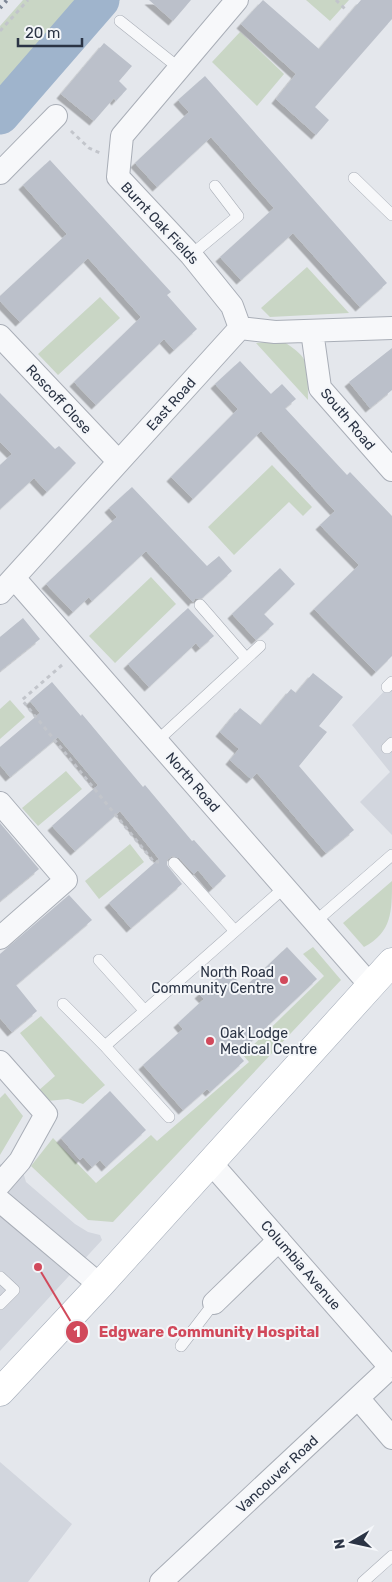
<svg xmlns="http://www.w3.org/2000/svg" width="392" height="1582" viewBox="0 0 392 1582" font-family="Rubik,sans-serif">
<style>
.built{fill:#d2d6de}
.green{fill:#c9d6c5}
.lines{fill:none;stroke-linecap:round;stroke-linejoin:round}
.river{stroke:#9fb4cc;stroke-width:39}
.building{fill:#bbc0ca;filter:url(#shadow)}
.service-casing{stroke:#a9aeb7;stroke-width:12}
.minor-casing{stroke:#a9aeb7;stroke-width:24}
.primary-casing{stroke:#a3abb8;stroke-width:29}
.path{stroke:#c2c5cb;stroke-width:3;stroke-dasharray:4 4;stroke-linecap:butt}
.service{stroke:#f7f8fa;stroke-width:11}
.minor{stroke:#f7f8fa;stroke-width:22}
.primary{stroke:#fff;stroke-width:28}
.rail{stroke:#7d8696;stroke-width:4;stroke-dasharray:2.5 5;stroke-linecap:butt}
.poi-dot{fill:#d1495b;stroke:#f4f6f9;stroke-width:2}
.labels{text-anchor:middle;stroke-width:4;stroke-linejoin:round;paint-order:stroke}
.street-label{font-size:14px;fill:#2b3445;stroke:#f4f6f9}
.poi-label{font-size:14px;fill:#2b3445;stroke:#f4f6f9;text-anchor:end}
.leader{fill:none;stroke:#d1495b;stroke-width:2}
.callout-dot{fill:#d1495b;stroke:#f4f6f9;stroke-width:2}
.mark-label{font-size:15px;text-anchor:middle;font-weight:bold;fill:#fff}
.callout-label{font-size:15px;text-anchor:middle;font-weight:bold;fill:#d1495b;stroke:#f4f6f9;stroke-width:4;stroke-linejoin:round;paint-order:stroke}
</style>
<defs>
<filter id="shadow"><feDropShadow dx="-4.5" dy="4.5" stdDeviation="0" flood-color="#0004"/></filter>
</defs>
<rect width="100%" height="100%" fill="#e4e7ec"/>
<path class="built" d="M392,683V835L360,802L390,772L352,725Z
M0,1164L23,1172L26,1182L75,1224L88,1232L100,1235L102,1240L0,1351Z
M0,1462L72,1524L28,1582H0Z"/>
<path class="green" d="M23,0H120L0,133V26Z
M306,0H349L330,21Z
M240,32L284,74L257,106L212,62Z
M307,267L349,313L270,317L261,308Z
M100,297L120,318L58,375L38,354Z
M282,341C313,359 307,366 308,400L256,343Z
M272,465L312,507L303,516L289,502L234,555L208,527Z
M151,577L176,604L115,663L89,636Z
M10,700L25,717L0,739V709Z
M66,771L82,789L38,826L22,808Z
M130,844L144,862L99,899L85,881Z
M392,881C392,912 392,932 364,947L343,923Z
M313,947L341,980L113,1222L88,1220L31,1166L53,1138L96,1183L151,1135L157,1141L249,1062L243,1055L324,976L303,954Z
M41,1016L105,1085L83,1104L68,1099L47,1101L38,1091L55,1076L20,1033Z
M5,1093L23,1116L0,1155V1098Z"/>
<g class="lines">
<path class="river" d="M0,115L100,0"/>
</g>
<path class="building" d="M149,0H191L173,21Z
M263,0L319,49L361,0H392V19L315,107L329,120L316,135L276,99L296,74L241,24Z
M104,43L132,66L119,81L127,89L116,101L114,98L94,121L61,94Z
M205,76L387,283L360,307L293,233L241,280L220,257L274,208L211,137L157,187L135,163L189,112L178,100Z
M50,160L171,292L167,295L197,329L174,350L164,339L96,405L74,382L141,317L88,258L20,322L0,301V296L67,234L23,185Z
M392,348V390L370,408L349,382Z
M240,361L271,394L282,384L296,399L285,408L347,475L350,472L392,516V656L376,672L314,609L359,565L320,525L335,511L261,431L193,499L171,477L238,409L215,384Z
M0,393L55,449L59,446L76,463L47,492L34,478L0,509V465L12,454L0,442Z
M132,487L207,566L219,556L232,571L202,598L195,599L193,602L146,551L92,601L89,597L73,612L46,584L117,517L109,508Z
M280,568L295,584L264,614L274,624L256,640L232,614Z
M188,608L214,636L200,648L196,643L149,687L128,664Z
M23,618L40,639L0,671V637Z
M313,673L343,697L319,726L327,732L299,766L354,830L326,853L257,773L251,779L230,760L239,749L220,732L240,708L261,725L291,689L296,693Z
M52,682L81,716L82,714L143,787L145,785L192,841L194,840L226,876L213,888L198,870L194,874L179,858L172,856L167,860V865L182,884L131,928L109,903L159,859L120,811L75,851L52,826L98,785L58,737L10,777L0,765V747L40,713L30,701Z
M0,823L39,869L0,901Z
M69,895L92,920L16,985L37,1011L12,1032L0,1018V954Z
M287,947L317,979L238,1054L244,1061L210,1092L207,1089L183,1110L143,1065L183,1029L178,1023L204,999L199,994L227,969L244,988Z
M110,1091L146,1130L106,1167L100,1160L92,1167L83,1157L80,1160L61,1138Z"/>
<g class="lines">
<defs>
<path id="service" d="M120,21L179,68
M354,178L392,215
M191,255L238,216L215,186
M200,605L246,658
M387,687L392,682
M157,741L260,646
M387,748L392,743
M174,863L234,930
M315,922L392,855
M99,960L144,1010
M63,1004L105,1046
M169,1117L105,1046L285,887
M0,1277L14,1290L0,1304
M181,1346L214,1303
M363,1582L392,1556"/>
<path id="minor" d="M237,0L122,136L118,177L191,255L232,306L240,328
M0,173L56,116
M312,331L320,388L392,470
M0,336L118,461
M15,579L371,986
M0,593L240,328L275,332L392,328
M0,803L66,880L0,938
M0,1062L46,1114L20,1161L0,1184
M211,1163L390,1367
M0,1201L100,1285
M214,1303L279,1240
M358,1398L392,1438
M161,1582L392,1366"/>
<path id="primary" d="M0,1392L100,1285L392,962"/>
</defs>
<use href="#service" class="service-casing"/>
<use href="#minor" class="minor-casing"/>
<use href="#primary" class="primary-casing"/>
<path class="path" d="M336,0L346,10
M0,31L28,0
M71,131L89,148L100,153
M62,665L22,700L154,862H159"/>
<use href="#service" class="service"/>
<use href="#minor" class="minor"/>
<use href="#primary" class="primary"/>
<path class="rail" d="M0,8L7,0"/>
</g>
<g class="poi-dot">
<circle cx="284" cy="980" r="5"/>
<circle cx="210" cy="1041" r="5"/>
</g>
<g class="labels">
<g class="street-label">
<text transform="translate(160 223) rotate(47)" y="5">Burnt Oak Fields</text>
<text transform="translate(59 399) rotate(47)" y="5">Roscoff Close</text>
<text transform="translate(171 404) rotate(-48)" y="5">East Road</text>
<text transform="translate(348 419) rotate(50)" y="5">South Road</text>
<text transform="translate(193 782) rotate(49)" y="5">North Road</text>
<text transform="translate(301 1265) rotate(49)" y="5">Columbia Avenue</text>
<text transform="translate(277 1474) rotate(-43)" y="5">Vancouver Road</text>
</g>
<g class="poi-label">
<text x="274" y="977">North Road<tspan x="274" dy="16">Community Centre</tspan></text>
<text x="220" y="1038" text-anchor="start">Oak Lodge<tspan x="220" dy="16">Medical Centre</tspan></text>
</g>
</g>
<path class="leader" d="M38 1267L77 1332"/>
<g class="callout-dot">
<circle cx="38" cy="1267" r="5"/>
<circle cx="77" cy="1332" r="12"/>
</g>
<g class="mark-label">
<text x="77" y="1337">1</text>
</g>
<g class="callout-label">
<text x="209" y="1337">Edgware Community Hospital</text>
</g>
<g transform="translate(352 1542) rotate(261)" stroke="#f4f6f9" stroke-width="4" paint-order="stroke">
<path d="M0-4L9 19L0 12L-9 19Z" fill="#2b3445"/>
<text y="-8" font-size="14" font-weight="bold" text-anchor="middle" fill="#2b3445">N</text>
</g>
<path d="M18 38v8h64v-8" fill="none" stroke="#2b3445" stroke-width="2.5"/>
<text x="25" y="38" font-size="15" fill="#2b3445" stroke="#f4f6f9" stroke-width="4" paint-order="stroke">20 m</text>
</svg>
